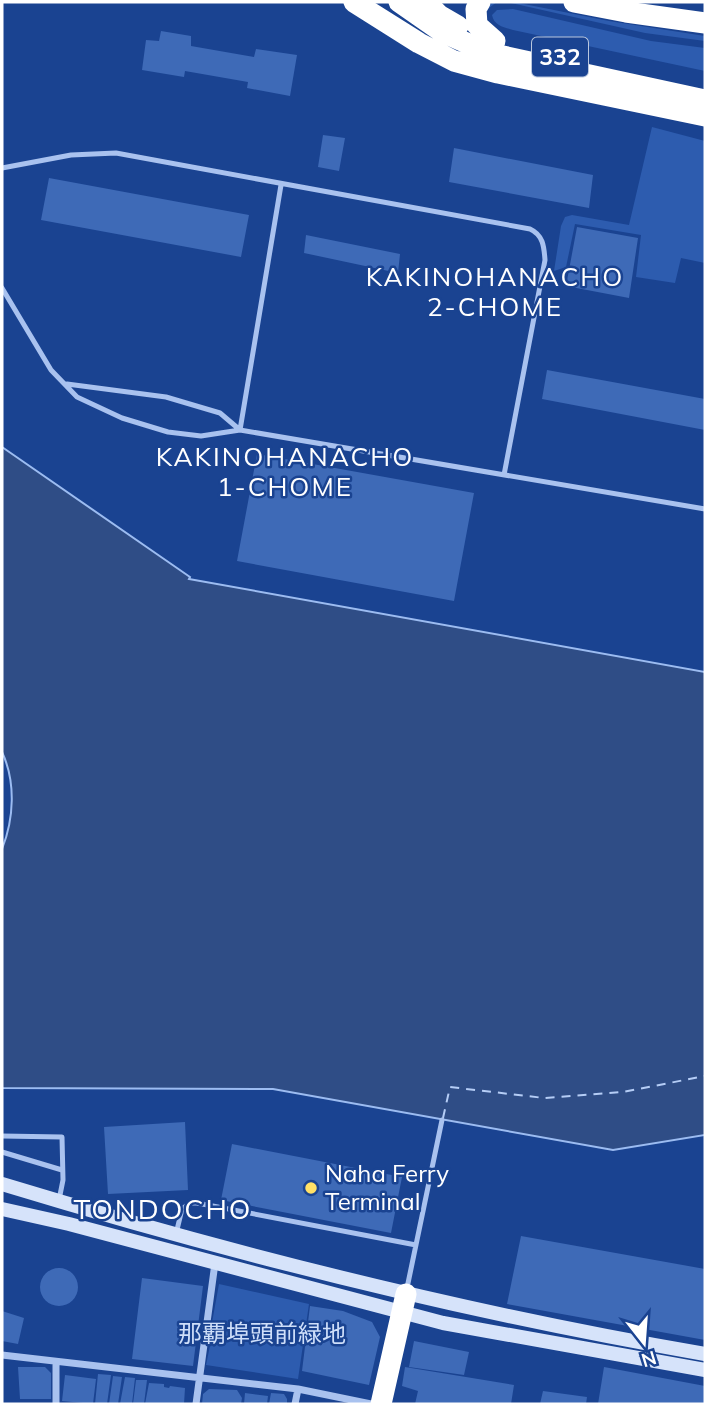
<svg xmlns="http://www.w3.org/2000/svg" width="707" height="1406" viewBox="0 0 707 1406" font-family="Mulish,'Noto Sans JP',sans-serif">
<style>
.green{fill:#2d5caf}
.water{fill:#2f4d86;stroke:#9cbcf1;stroke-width:2}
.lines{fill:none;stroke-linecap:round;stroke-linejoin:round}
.ferry{stroke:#b5cdf6;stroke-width:2;stroke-dasharray:9 7;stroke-linecap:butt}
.building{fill:#3e6ab7}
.lane{stroke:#a9c2ef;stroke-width:5}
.street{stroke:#a9c2ef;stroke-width:7}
.secondary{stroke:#d6e3fa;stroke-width:14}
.highway{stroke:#fff;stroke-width:21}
.poi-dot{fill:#ffe067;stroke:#1a4391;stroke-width:2.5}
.labels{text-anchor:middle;stroke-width:5;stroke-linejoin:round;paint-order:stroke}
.shield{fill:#1a4391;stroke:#bac7de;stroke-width:2}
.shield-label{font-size:23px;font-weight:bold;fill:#fff}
.poi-label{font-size:24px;fill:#fff;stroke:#1a4391;text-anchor:start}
.park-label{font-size:24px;fill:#cfdffa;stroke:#1a4391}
.neighbourhood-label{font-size:26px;letter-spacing:2px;fill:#fff;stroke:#1a4391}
.quarter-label{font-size:28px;letter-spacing:2px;fill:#fff;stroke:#1a4391}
</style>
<rect width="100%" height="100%" fill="#1a4391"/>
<path class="green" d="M493,2H514L609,21L705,36V41L645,33L511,3L497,2L486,10L488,5Z
M513,9L651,41L705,48V71L513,30C504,27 494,26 492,15L497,10Z
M652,127L705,141V263L681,258L675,283L636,277L641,235L575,224L566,267L554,271L561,226L565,217L572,215L629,225Z
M219,1284L309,1304L298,1379L206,1365L211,1341L220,1342L222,1331L211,1328Z"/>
<path class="water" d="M2,447L190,577L189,579L705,672V1135L613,1150L273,1089L2,1088V849C14,819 16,782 2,752Z"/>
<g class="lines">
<path class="ferry" d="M443,1118L450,1087L544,1098L623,1092L705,1076"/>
</g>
<path class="building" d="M161,31L191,36V46L254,57L256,49L297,55L290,96L247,88L248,82L185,71L184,77L142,70L146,40L159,41Z
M323,135L345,138L339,171L318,167Z
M454,148L593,175L589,208L449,182Z
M49,178L249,215L241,257L41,220Z
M577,227L638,238L629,298L566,286Z
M306,235L400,254L398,273L304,253Z
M547,370L705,399V430L542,399Z
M257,454L474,493L454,601L237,561Z
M185,1122L188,1190L108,1194L104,1127Z
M232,1144L402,1177L391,1233L221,1200Z
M521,1236L705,1269V1340L507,1304Z
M40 1287a19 19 0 1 1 38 0a19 19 0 1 1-38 0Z
M142,1278L203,1286L193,1366L132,1359Z
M310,1306L343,1311L372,1322L380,1337L369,1385L302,1371Z
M2,1311L24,1318L18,1344L2,1341Z
M414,1341L469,1352L464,1375L409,1367Z
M18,1367H45L51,1373V1399H20Z
M405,1367L514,1385L511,1404H415L418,1391L402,1386Z
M604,1367L705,1386V1404H598Z
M98,1374L111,1375L107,1404H95Z
M65,1375L96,1379L93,1404L62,1401Z
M113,1376L122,1377L118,1404H109Z
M125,1377L135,1378L132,1404H120Z
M136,1380H147L144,1404H133Z
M149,1383L164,1384V1387L169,1388L170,1386L185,1388L184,1404H145Z
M209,1389L237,1390L242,1398L241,1404H202L203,1394Z
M543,1391L587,1397L586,1404H540Z
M245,1393L268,1396L267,1404H244Z
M271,1393L284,1394L287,1399V1404H269Z"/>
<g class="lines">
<path class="lane" d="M2,168L71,155L116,153L530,229C543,235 544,246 545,260L504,475
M2,288L51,370L77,397L122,418L168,432L201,436L240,430L705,509
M67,384L166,397L220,413L240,430
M240,430L281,185
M2,1136L62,1137L63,1180L59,1200
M2,1152L62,1170
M176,1234L182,1209L190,1203H197L416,1245
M407,1288L442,1120"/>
<path class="street" d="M2,1355L298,1389L371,1404
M56,1362V1404
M196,1404L215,1263
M295,1404L298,1389"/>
<path class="secondary" d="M2,1184C232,1254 467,1313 705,1354
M2,1209L69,1224L443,1323L705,1370"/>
<path class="highway" d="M354,2L419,43L454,61L498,73L705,116
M399,2L442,32L489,53L705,100
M426,2L439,15L458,26
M480,2L476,9L477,25L495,41
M574,2L626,12L705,23
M381,1404L406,1294"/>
</g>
<circle class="poi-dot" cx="311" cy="1188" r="7"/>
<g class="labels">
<rect class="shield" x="532" y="37.5" width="56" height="39" rx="5"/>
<g class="shield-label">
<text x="560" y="65">332</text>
</g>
<g class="poi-label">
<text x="325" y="1182">Naha Ferry<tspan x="325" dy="28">Terminal</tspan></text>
</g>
<g class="park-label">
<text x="262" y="1342">那覇埠頭前緑地</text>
</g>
<g class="neighbourhood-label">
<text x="495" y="286">KAKINOHANACHO<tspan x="495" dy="30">2-CHOME</tspan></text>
<text x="285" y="466">KAKINOHANACHO<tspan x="285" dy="30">1-CHOME</tspan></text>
</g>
<g class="quarter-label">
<text x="163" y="1219">TONDOCHO</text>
</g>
</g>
<rect width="707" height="1406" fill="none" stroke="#ffffff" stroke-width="7"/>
<g transform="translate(644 1343) rotate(163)" stroke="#1a4391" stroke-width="5" paint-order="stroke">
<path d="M0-5L12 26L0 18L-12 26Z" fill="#ffffff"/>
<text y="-10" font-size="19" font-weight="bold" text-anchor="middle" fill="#ffffff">N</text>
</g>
</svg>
